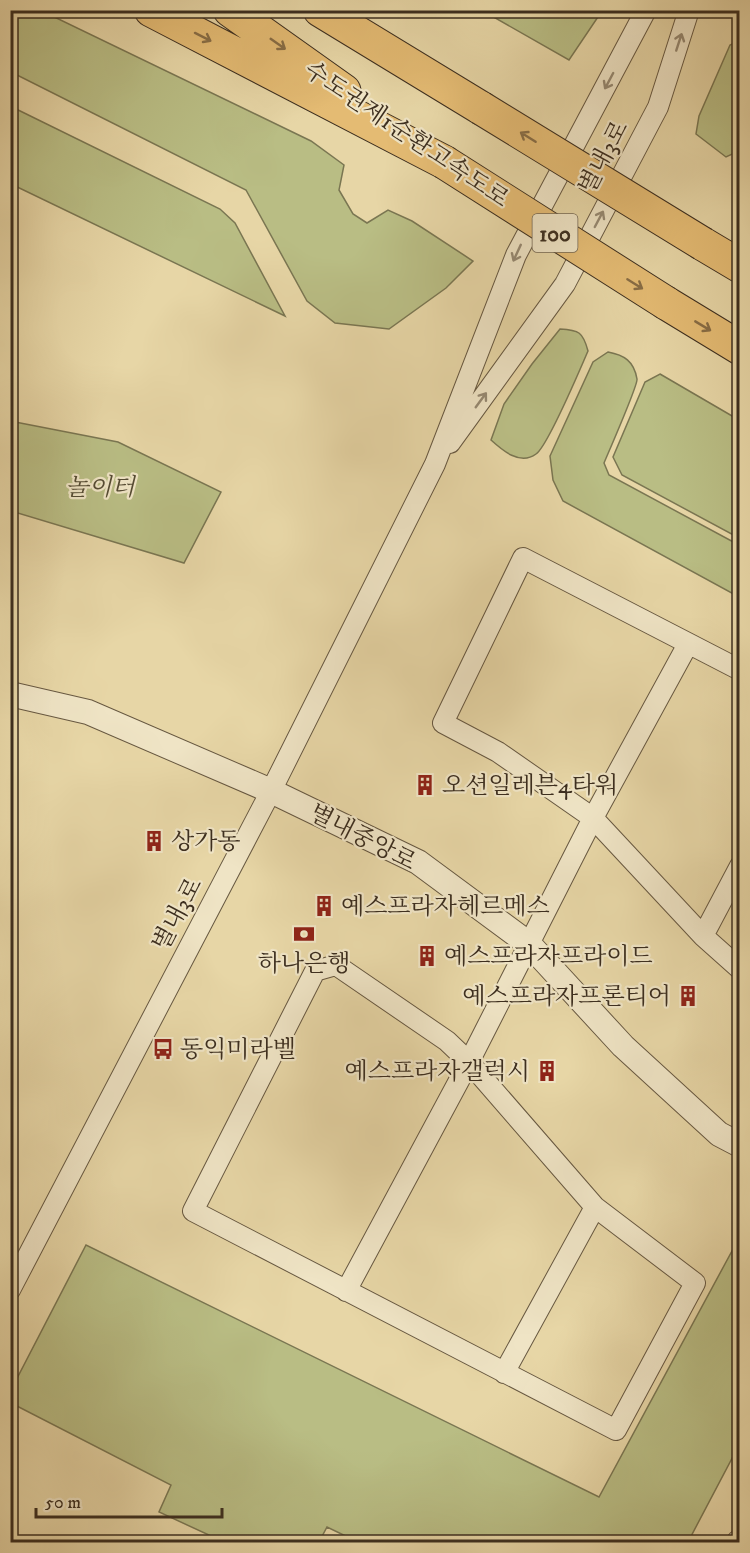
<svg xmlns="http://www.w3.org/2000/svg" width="750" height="1553" viewBox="0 0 750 1553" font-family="'IM FELL DW Pica','Noto Serif KR',serif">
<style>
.green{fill:#b9bd84;stroke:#7a7652;stroke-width:1.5}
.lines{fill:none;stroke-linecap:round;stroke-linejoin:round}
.minor-casing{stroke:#675841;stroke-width:22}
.tertiary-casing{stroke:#675841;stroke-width:26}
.motorway-casing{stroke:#3c2e1f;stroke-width:35}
.minor{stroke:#efe4c5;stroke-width:20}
.tertiary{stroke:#efe4c5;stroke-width:24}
.motorway{stroke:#e4bb73;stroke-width:33}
.motorway-bridge-casing{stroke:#3c2e1f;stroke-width:35;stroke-linecap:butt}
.motorway-bridge{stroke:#e4bb73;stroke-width:33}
.oneway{stroke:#886d45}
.oneway2{stroke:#968972}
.labels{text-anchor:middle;stroke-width:4.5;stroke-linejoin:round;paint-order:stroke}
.shield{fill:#efe4c5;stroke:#726551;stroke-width:1.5}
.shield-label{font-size:22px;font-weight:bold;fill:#3c2e1f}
.street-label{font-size:24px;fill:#3c2e1f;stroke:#efe4c5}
.park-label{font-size:24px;font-style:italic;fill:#554b33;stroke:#efe4c5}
.poi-label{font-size:24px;fill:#3c2e1f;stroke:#efe4c5;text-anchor:start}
</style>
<rect width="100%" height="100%" fill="#e7d6a6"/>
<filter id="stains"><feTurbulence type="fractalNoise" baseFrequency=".00333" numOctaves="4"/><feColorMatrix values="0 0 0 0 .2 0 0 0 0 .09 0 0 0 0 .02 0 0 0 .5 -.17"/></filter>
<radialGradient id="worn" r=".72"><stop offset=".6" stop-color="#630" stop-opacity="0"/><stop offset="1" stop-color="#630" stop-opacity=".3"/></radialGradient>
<path class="green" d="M10,11H42L311,141L344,165L339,190L353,214L367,223L388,210L412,221L473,261L446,288L389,329L335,323L307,301L246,190L11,72Z
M483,11H602L569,60Z
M739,41V151L726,157L696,134L699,116L730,45Z
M10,106L220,209L235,223L285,316L11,184Z
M560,329C579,330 583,332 588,351C580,369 548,446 536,454C520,466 502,450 491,440L504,404L532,364Z
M608,352C624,355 634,361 637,379C638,385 609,451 604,463L609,475L739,545V597L563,501L553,480L550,456L593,362Z
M660,374L739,420V538L622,475L613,457L645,382Z
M10,421L118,442L221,492L184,563L11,511Z
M739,1238V1445L688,1542H358L327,1527L319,1542H224L159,1512L171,1485L11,1403V1390L86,1245L599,1497Z"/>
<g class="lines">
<defs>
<path id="minor" d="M450,443L565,284L658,107L689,10
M740,670L523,558L443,723L498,752L593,818L703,936L740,969
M703,936L740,866
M336,965L447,1041L469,1062L595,1207L695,1283L616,1430L193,1211L315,971Z
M10,1290L271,791L435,464L516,255L646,10
M346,1291L469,1062L593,818L688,644
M504,1373L595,1207"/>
<path id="tertiary" d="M10,694L88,712L271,791L418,862L529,944L623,1046L719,1134L740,1145
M739,1542H740"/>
<path id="motorway" d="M151,10L444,162
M230,10L344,91
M320,10L481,108
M703,244L740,266
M666,303L740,348"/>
</defs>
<use href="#minor" class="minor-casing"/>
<use href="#tertiary" class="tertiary-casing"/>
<use href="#motorway" class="motorway-casing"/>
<use href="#minor" class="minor"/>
<use href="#tertiary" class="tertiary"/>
<use href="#motorway" class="motorway"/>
<defs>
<path id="motorway-bridge" d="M481,108L703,244
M444,162L666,303"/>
</defs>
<use href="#motorway-bridge" class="motorway-bridge-casing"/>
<use href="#motorway-bridge" class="motorway-bridge"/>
</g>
<defs><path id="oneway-shaft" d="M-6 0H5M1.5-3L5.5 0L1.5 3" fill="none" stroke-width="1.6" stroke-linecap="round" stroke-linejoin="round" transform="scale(1.5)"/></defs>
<g class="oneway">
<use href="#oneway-shaft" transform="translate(203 37) rotate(27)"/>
<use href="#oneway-shaft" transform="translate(278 44) rotate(35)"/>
<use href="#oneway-shaft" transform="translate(528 137) rotate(-148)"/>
<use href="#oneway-shaft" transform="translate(635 284) rotate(32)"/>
<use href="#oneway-shaft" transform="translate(703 326) rotate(31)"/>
</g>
<g class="oneway2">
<use href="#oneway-shaft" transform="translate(679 42) rotate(-72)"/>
<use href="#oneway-shaft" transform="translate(609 81) rotate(118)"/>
<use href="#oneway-shaft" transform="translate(599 219) rotate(-62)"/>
<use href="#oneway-shaft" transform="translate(517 253) rotate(115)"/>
<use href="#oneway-shaft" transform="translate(481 400) rotate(-54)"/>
</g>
<defs>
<symbol id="building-bare" viewBox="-9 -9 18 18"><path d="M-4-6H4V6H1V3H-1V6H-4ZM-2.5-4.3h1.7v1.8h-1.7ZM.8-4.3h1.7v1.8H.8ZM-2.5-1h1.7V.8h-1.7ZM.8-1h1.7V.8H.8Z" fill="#8f2418" stroke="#efe4c5" stroke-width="2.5" paint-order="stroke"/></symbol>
<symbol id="bank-bare" viewBox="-9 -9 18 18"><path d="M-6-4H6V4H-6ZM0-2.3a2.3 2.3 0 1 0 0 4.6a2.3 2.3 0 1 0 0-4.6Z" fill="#8f2418" stroke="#efe4c5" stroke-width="2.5" paint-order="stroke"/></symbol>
<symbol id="bus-bare" viewBox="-9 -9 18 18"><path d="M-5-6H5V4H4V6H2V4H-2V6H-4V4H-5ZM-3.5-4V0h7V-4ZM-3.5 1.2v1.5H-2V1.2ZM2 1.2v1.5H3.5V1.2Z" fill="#8f2418" stroke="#efe4c5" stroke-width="2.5" paint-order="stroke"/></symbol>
</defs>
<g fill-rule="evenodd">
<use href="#building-bare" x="410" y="770" width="30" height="30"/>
<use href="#building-bare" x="139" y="826" width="30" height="30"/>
<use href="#building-bare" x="309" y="891" width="30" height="30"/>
<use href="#bank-bare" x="289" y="919" width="30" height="30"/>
<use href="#building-bare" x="412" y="941" width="30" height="30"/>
<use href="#building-bare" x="673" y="981" width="30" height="30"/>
<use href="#bus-bare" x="148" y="1034" width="30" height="30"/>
<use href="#building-bare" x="532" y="1056" width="30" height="30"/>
</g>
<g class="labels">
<rect class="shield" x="532.5" y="214" width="45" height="38" rx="4.5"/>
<g class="shield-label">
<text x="555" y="241">100</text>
</g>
<g class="street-label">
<text transform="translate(407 134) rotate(34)" y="8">수도권제1순환고속도로</text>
<text transform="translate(603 157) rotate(-62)" y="8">별내3로</text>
<text transform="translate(363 837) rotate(27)" y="8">별내중앙로</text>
<text transform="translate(177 914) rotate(-62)" y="8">별내3로</text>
</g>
<g class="park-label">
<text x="100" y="495">놀이터</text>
</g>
<g class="poi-label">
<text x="442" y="793">오션일레븐4타워</text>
<text x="171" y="849">상가동</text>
<text x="341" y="914">예스프라자헤르메스</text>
<text x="444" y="964">예스프라자프라이드</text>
<text x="304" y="971" text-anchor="middle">하나은행</text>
<text x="671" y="1004" text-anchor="end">예스프라자프론티어</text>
<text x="180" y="1057">동익미라벨</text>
<text x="530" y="1079" text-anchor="end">예스프라자갤럭시</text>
</g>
</g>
<rect width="750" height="1553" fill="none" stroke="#e7d6a6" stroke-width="36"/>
<rect x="12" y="12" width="726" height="1529" fill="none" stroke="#3c2e1f" stroke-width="3"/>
<rect x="18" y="18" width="714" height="1517" fill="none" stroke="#3c2e1f" stroke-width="1.5"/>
<path d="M36 1508v9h186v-9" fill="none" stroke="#3c2e1f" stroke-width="3"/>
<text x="45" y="1508" font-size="18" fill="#3c2e1f" stroke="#efe4c5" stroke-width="4.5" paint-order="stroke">50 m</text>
<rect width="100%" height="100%" filter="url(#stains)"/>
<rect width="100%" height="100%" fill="url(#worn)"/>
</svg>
